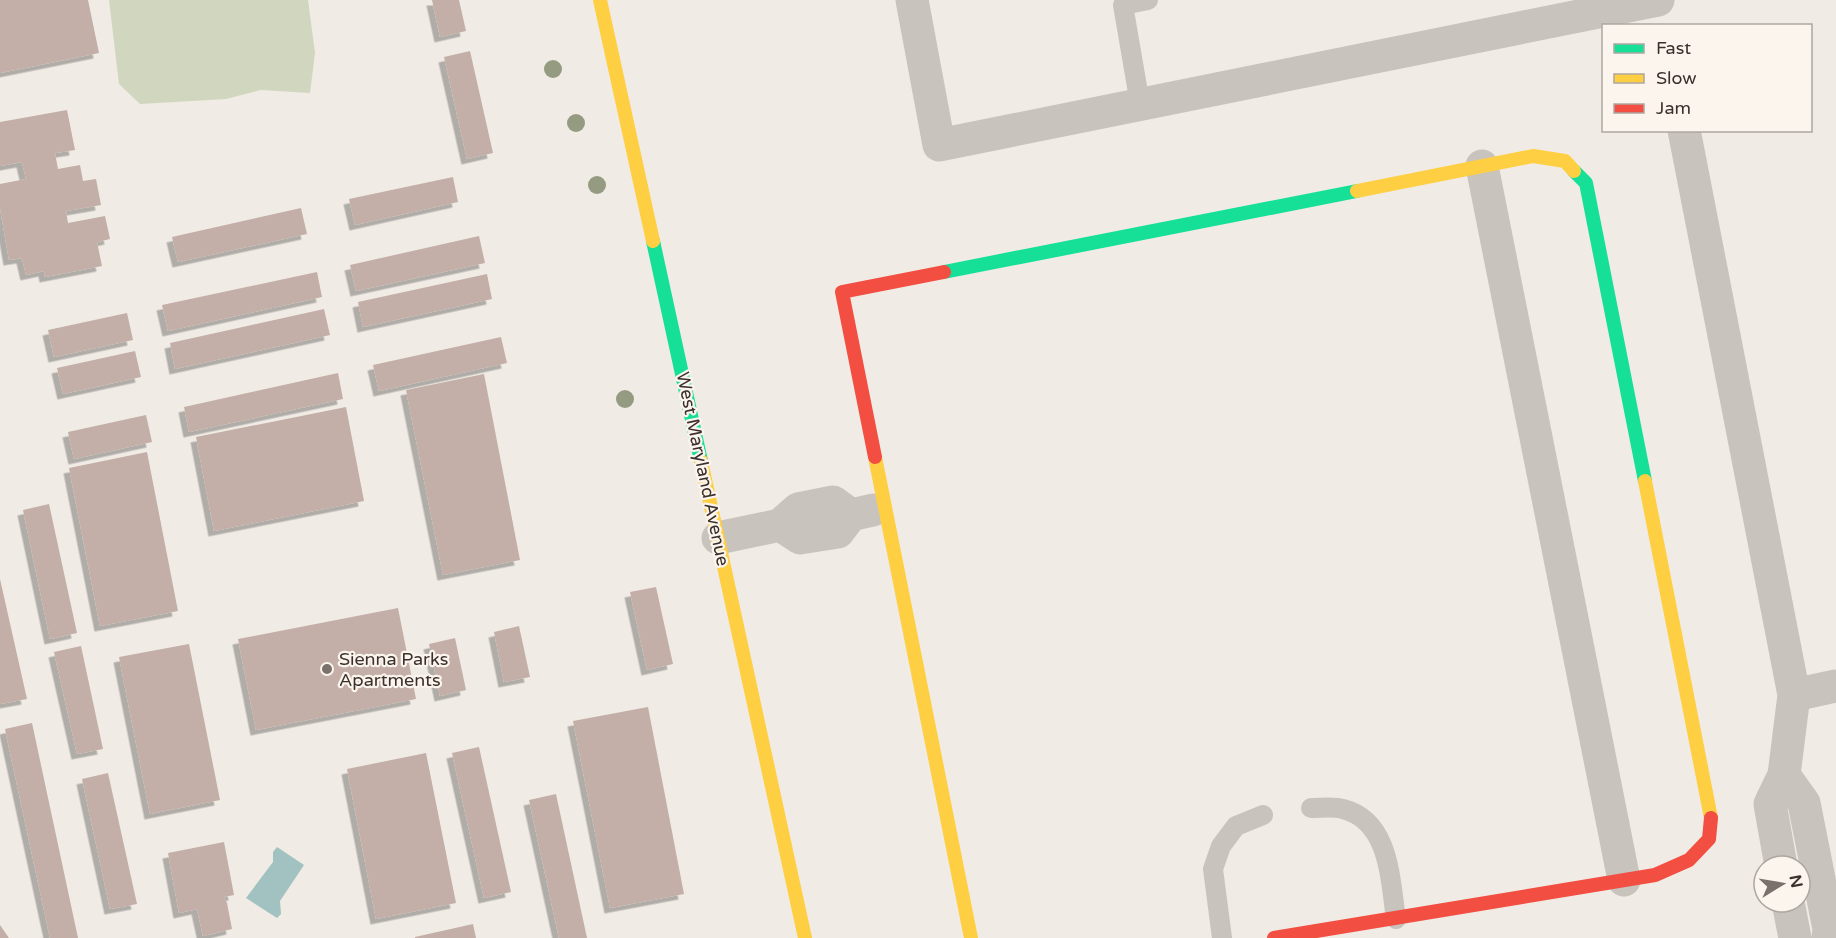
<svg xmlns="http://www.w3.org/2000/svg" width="1836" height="938" viewBox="0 0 1836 938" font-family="'Varela Round',sans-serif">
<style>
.green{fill:#d1d6bf}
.water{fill:#a1c2c1}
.building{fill:#c3afa7;filter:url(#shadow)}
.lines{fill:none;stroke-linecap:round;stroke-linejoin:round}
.lane{stroke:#c9c3be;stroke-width:20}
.street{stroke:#c9c3be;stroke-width:33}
.fast{stroke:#16e098;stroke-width:14}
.slow{stroke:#ffcf43;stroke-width:14}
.jam{stroke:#f24e42;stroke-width:14}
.tree{fill:#959b80}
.poi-dot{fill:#7a716c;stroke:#fbf5ee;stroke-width:2}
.labels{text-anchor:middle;stroke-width:4.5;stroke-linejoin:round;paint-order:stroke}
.street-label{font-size:18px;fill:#3b302b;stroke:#fbf5ee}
.poi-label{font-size:18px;fill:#3b302b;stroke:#fbf5ee;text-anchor:start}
</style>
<defs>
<filter id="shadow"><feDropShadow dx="-5.5" dy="5.5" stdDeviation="0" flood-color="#0004"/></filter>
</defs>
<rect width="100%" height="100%" fill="#f0ebe5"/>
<path class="green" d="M109,0H308L315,53L310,93L261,90L226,99L140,104L119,84Z"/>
<path class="water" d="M277,847L304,865L280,901L281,914L277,918L246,898L273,862V852Z"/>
<path class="building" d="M0,0H88L99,53L0,73Z
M432,0H459L466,31L440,37Z
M470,51L493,153L467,159L444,57Z
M67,110L75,150L55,153L58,169L80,165L83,181L96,179L101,205L66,211L68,223L105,216L110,239L97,242L102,266L45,277L44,271L26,275L22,258L9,260L0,208V184L26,179L22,162L0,166V122Z
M453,177L458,202L355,225L349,199Z
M301,208L307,234L178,262L172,237Z
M479,236L485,263L356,291L350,265Z
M317,272L322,297L168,331L162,305Z
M487,274L492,299L363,327L358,302Z
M324,309L330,335L175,369L170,343Z
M127,313L133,340L54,357L48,330Z
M501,337L507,363L379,391L373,365Z
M135,351L141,377L63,394L57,368Z
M338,373L343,399L189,432L184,407Z
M484,374L520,560L443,575L406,390Z
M346,407L364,501L214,531L196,437Z
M146,415L152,442L74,459L68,432Z
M147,452L178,611L100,626L69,468Z
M49,504L77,633L50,639L23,510Z
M0,579L27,699L0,704Z
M656,587L673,664L647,670L630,592Z
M398,608L416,699L256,730L238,639Z
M519,626L530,677L504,682L494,632Z
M455,638L466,690L440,696L429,644Z
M189,644L220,800L150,814L119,657Z
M81,646L103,749L77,754L54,652Z
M648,707L684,894L610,908L573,721Z
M32,723L78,938H50L5,729Z
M479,747L511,892L484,898L452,753Z
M426,753L456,903L376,919L347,769Z
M108,773L137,904L110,909L82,779Z
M556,794L587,938H559L529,800Z
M224,842L234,895L224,897L227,903L232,929L203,936L197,909L179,913L168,853Z
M473,924L476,938H415V937Z
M0,925L9,938H0Z"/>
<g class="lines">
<path class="lane" d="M1140,104L1123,5L1148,0
M1311,808C1321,808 1334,806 1343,809C1390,821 1390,879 1396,919
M1222,938L1213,869L1221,846L1236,826L1263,815"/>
<path class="street" d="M912,0L939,145L1658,0
M1684,130L1794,695L1784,775L1770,804L1781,866
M1482,166L1624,880
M780,525L800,538L838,532L851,515L873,510
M718,538L780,525L798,509L833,502L851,515
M1794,695L1836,686
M1784,775L1804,803L1829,929L1828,938
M1788,902L1795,938"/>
<path class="fast" d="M1574,171L1586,183L1645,481
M653,241L701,461
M944,272L1357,191"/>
<path class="slow" d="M600,0L653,241
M1357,191L1533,156L1565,161L1574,171
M875,457L971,938
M701,461L805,938
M1645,481L1711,818"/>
<path class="jam" d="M875,457L842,292L944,272
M1274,938L1655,875L1689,860L1709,839L1711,818"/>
</g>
<g class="tree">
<circle cx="553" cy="69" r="9"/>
<circle cx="576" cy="123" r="9"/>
<circle cx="597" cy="185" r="9"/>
<circle cx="625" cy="399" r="9"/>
</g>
<circle class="poi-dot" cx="327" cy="669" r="6"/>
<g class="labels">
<g class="street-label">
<text transform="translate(703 469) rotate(78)" y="6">West Maryland Avenue</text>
</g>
<g class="poi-label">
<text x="339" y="665">Sienna Parks<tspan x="339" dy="21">Apartments</tspan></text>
</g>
</g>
<rect x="1602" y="24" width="210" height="108" fill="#fbf5ee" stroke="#aea6a0" stroke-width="1.5"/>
<rect x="1614" y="44" width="30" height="9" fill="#16e098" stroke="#aea6a0" stroke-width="1.5"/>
<text x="1656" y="54" font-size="18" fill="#3b302b">Fast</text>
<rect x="1614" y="74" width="30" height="9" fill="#ffcf43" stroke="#aea6a0" stroke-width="1.5"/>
<text x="1656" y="84" font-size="18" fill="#3b302b">Slow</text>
<rect x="1614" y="104" width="30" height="9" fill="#f24e42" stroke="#aea6a0" stroke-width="1.5"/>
<text x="1656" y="114" font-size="18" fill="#3b302b">Jam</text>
<g transform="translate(1782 884) rotate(79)"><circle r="28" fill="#fbf5ee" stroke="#aea6a0" stroke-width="1.5"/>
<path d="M0-4.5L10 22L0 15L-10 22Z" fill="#7a716c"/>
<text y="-9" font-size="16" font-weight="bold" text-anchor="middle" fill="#3b302b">N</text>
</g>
</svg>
